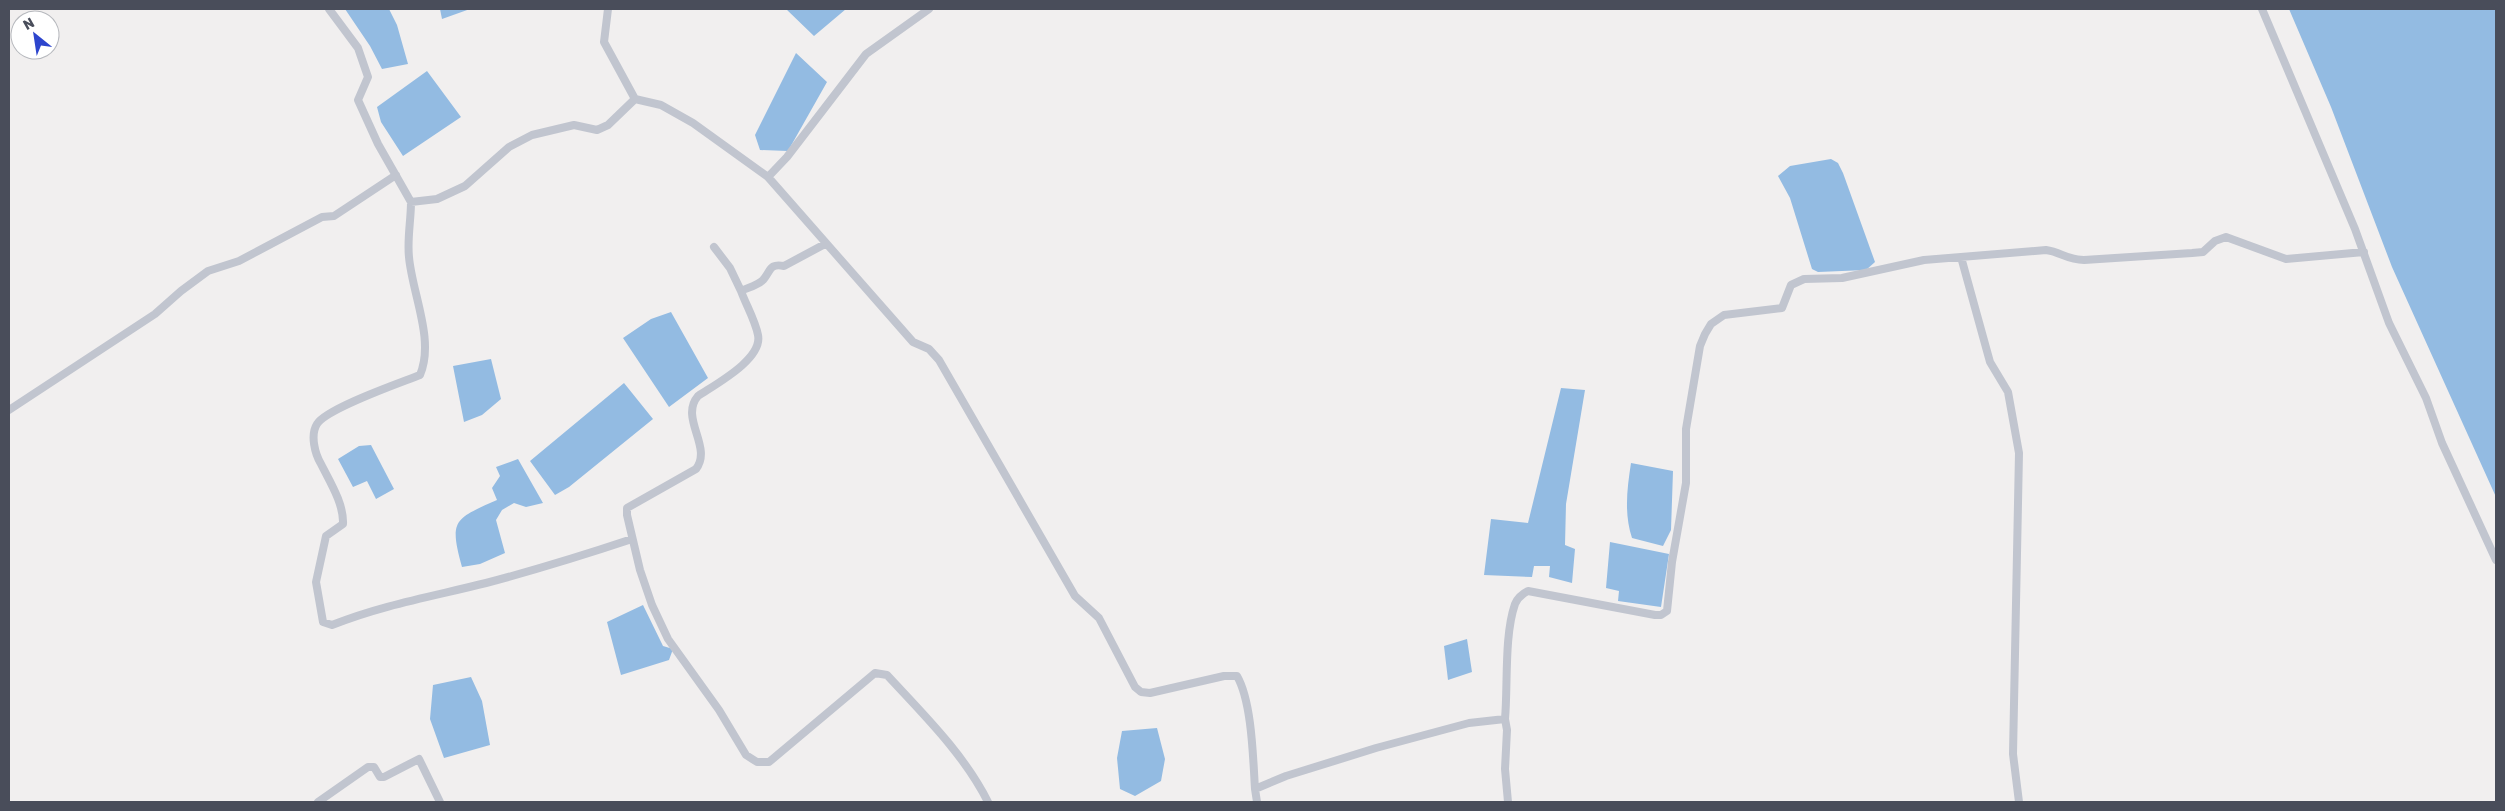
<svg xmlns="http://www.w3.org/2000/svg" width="2505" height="811" viewBox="0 0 2505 811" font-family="Rubik,sans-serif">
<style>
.water{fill:#93bbe2}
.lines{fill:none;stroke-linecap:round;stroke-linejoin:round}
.minor{stroke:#c1c5cf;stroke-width:8}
</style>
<rect width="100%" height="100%" fill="#f1efef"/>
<path class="water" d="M345,9H389L397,25L408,64L382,69L370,46Z
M440,9H470L442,19Z
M786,9H846L814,36Z
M2289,9H2496V497L2392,267L2331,107Z
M796,53L827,82L788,151L760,150L755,135Z
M427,71L461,117L403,156L381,122L377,107Z
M1831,159L1838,163L1843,173L1875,262L1866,270L1818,272L1812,269L1790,198L1778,176L1790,166Z
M671,312L708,378L669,407L623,338L651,319Z
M491,359L501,399L482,415L464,422L453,366Z
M624,383L653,419L569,487L555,495L530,461Z
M1561,388L1585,390L1566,504L1565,545L1575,549L1572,583L1549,577L1550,566H1534L1532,577L1484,575L1491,519L1528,523Z
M371,445L394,489L376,499L367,481L353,487L338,459L359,446Z
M518,459L543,503L526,507L514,503L502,510L496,520L505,553L480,564L462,567C449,520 454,519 497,500L492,488L500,476L496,467Z
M1631,463L1673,471L1671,530L1663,546L1632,538C1624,514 1627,489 1631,463Z
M1610,542L1669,554L1661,607L1618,601L1619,591L1606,588Z
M643,605L663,646L673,649L669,660L621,675L607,622Z
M1467,639L1472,672L1448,680L1444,646Z
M471,677L482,701L490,745L444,758L430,719L433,685Z
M1157,728L1165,759L1161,781L1135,796L1120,789L1117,758L1122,731Z"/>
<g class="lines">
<path class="minor" d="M329,9L358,48L368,77L358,100L378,144L411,202L437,199L465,186L509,147L532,135L574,125L597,130L608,125L635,99L661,105L693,123L768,177L913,342L929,349L939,360L1075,596L1099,618L1135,687L1141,692L1150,693L1224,676H1237C1252,702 1253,758 1255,789
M608,9L604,42L635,99
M2262,9L2355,229L2389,323L2426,398L2442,443L2496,560
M768,177L787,157L866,54L929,9
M411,202C411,220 407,239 409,257C412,293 435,340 420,375C400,383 327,408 317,424C310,435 315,454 321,464C330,482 344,504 343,524L326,536L316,582L323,622L332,625C382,605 434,596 486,583C535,570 584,555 632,539
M825,244L784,266C769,263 771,271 763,280C758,285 747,288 741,291C746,305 755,320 758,335C763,359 716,384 698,396C679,418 713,447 696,469L627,508V515L640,570L652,605L668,639L719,710L746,755L757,762H769L875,673L887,675C923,714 964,754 988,802
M714,247L730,268L741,291
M1961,257L1990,362L2008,392L2019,453L2013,754L2019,802
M9,410L155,314L181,291L208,271L239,261L322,217L334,216L396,175
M1505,719C1508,685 1504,636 1515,604C1518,597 1522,594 1528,591L1655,615H1661L1667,611L1672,562L1686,483V429L1700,346L1705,334L1711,324L1724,315L1782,308L1791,285L1804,279L1842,278L1924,260L2046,250C2061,252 2067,260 2084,260L2192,253L2203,252L2215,241L2226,237L2286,259L2364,252
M318,802L368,767H374L380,777H384L419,759L440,802
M1257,802L1255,789L1286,776L1376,748L1469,723L1505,719L1507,730L1505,769L1508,802"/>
</g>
<rect width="2505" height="811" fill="none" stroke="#494d5a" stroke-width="20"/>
<g transform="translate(35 35) rotate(330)"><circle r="24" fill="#ffffff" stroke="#b6b8bd"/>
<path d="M0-4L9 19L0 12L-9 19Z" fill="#2d45cd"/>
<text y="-8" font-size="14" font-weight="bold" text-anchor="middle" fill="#494d5a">N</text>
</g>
</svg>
